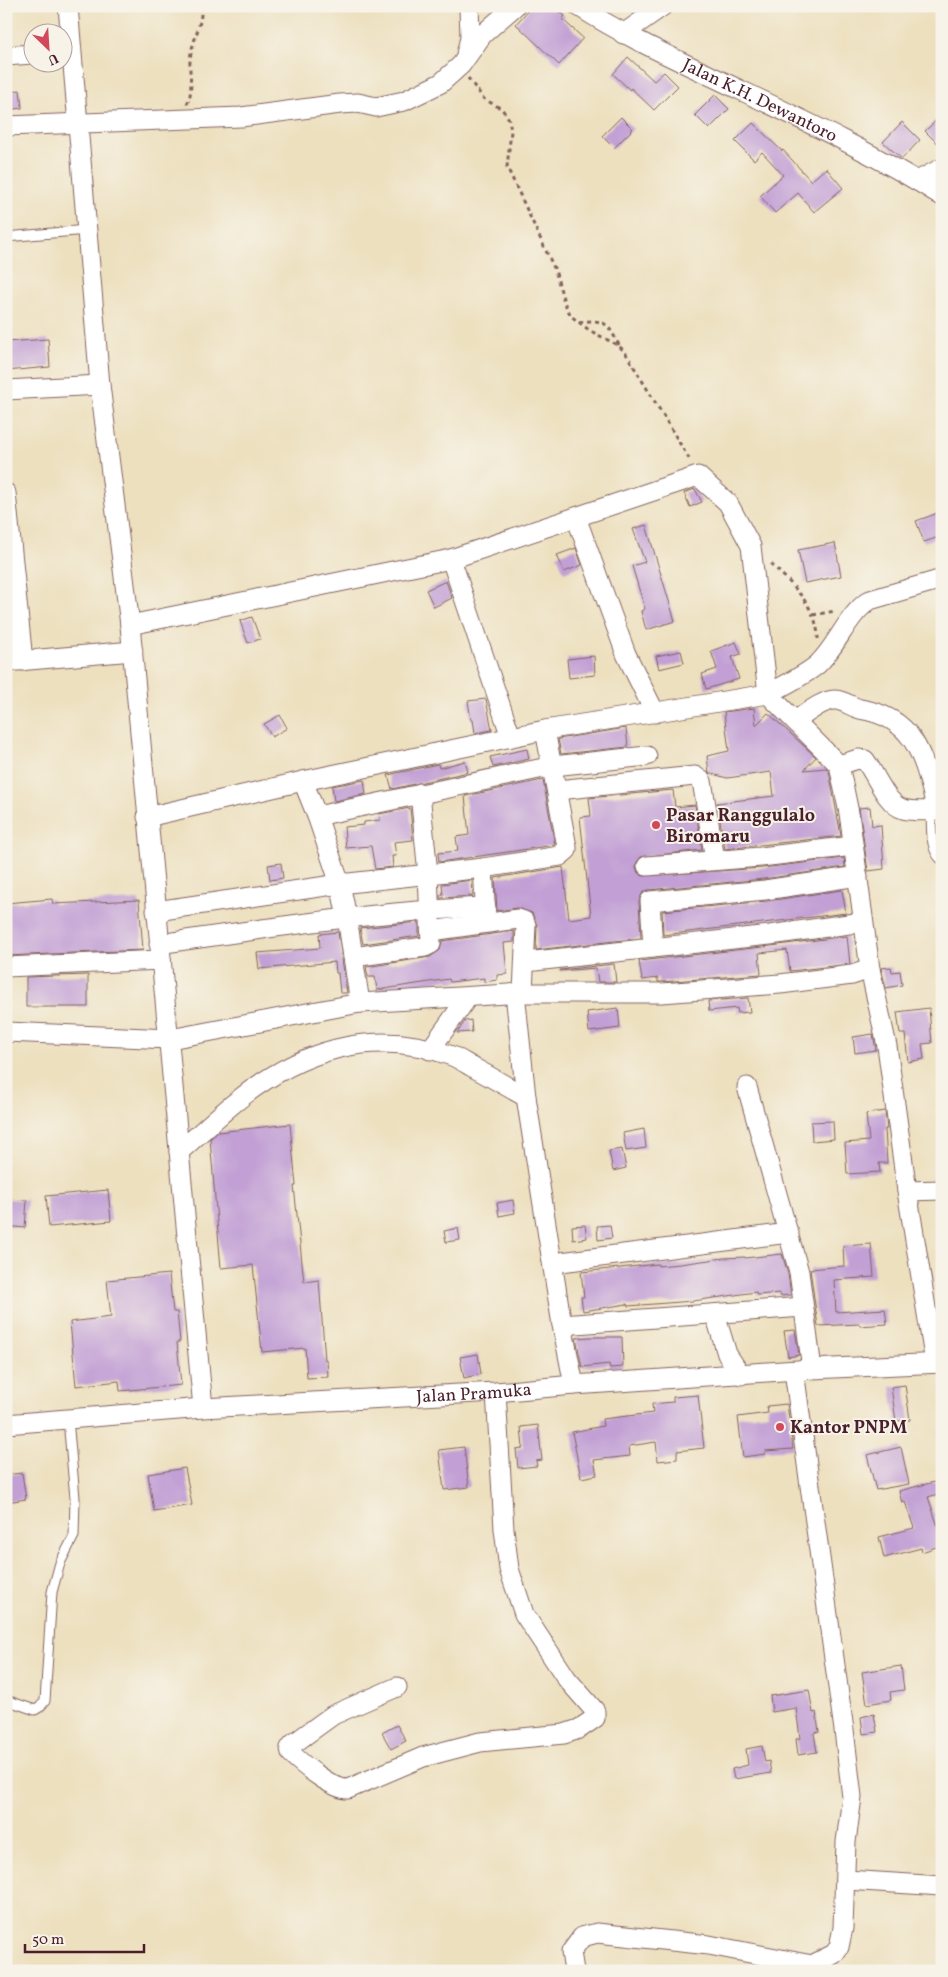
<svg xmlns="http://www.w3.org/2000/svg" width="948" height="1977" viewBox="0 0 948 1977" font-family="Vollkorn,serif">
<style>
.building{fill:#c2a0d5}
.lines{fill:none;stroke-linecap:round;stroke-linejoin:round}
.lane-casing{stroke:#83635f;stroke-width:11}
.street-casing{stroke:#83635f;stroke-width:21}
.path{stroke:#83635f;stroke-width:3;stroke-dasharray:4 4;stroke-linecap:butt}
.lane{stroke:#fff;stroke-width:9}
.street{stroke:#fff;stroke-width:19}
.poi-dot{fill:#d1495b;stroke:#f7f3e8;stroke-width:2}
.labels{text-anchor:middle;stroke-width:4;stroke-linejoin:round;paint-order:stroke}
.street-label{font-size:18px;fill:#4a1f2b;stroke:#f7f3e8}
.poi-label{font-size:18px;font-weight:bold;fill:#4a1f2b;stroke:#f7f3e8;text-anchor:start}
</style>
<rect width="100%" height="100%" fill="#f7f3e8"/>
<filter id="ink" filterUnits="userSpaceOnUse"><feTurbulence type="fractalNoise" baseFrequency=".02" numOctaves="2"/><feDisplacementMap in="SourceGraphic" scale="10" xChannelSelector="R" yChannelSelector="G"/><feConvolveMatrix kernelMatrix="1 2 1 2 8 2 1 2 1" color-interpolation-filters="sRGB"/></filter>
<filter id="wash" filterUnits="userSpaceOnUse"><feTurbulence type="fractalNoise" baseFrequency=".0096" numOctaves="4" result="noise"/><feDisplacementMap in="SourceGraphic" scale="20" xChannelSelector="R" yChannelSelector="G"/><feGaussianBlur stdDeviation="1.12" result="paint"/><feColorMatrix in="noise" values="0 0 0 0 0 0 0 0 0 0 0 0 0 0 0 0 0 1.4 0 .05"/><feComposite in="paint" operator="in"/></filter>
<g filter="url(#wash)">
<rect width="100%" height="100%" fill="#ede0bf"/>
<g id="blocks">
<path class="building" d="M532,6H553L565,16L562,19L583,38L559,65L516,24Z
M628,57L654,81L664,72L678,86L654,110L631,88L630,90L613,74Z
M20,90L22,108L7,110L6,92Z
M715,95L729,109L709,129L695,115Z
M942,115V148L925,131Z
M621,117L633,129L614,148L602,136Z
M902,122L920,140L902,159L883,142Z
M753,123L782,151L783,150L811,181L826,168L843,188L814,212L798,193L775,213L760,196L783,175L762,152L754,160L735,141Z
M48,339L50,367L6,371V342Z
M695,489L702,502L690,507L684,493Z
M938,513L942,522V536L924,542L916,521Z
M646,525L675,621L646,630L641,611L645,609L632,566L645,562L633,529Z
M835,543L841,576L805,583L798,550Z
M576,548L582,565L564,572L557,555Z
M446,581L452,598L434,607L426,590Z
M252,617L260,639L248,643L240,621Z
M736,642L741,654L732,657L739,679L706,689L702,674L717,669L711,651Z
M681,651L684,663L659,669L656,656Z
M594,656L595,675L569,678L567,659Z
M486,699L492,730L475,733L473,720H471L468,701Z
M754,708L756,725L768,713L816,757L804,770L826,768L829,771L841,836L725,849L717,803L774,796L771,772L727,778L709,773L707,756L729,751L724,712Z
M280,715L287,728L272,737L264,724Z
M626,728L628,747L561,754L558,739Z
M527,749L529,759L493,767L490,757Z
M465,761L468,772L392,789L388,775L438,764L439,768Z
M364,780L366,794L334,801L332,786Z
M543,780L555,845L439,862L438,853L458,851L456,837L469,835L465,796Z
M673,790L675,807L695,805L702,850L641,857L637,862L636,867L638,873L643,876L762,868L844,858L845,867L764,879L648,890L643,892L639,901L641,938L536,950L537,925L532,913L517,908L497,911L495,878L563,867L569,919L591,916L580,817L591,816L589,798Z
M870,807L872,826L881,825L884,869L868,871L859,808Z
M410,808L413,840L394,842L396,856H392L393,867L375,869L371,846L346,848L344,827L364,825V822L380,820L379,814Z
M281,863L283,878L270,880L268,865Z
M472,880L473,896L440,898V895H443L442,884Z
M842,890L846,913L663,935L662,911L767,901Z
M52,899L53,904L139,900L143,950L6,956V903Z
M419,922V936L363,944L360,928Z
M514,931V942L504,943L507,974L497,975V980L484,982V978L450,982L449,979L377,990L375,977H368L366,967L430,957L440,950L442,941Z
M338,932L347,993H340L338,973H336L335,962L259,969L257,953L320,948L319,934Z
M847,936L850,964L790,971L787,950L759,953L761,974L662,982H658V978L642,980L639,961L771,946Z
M614,964L616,982H598L596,968L560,971V970Z
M891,967L892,972L900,971L902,985L886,988L881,968Z
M88,975V1007H26V977Z
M748,998L750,1012L738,1013L737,1008L709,1011L708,1001Z
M618,1008L620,1028L589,1032L587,1012Z
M929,1008L932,1043L922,1044L924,1059L908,1062L905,1034H900L897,1012Z
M471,1020L472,1032L457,1033L465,1021Z
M873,1034L876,1050L855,1053L853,1037Z
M885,1111L887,1129H885L887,1163H879L880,1172L847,1174L845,1143L869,1141L866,1114Z
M833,1121L834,1139L812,1141L811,1122Z
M290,1124L296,1186H294L304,1282L319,1280L325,1360H327L328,1377L307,1378L305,1348L262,1352L253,1265L221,1268L210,1139L218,1132Z
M644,1129L646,1148L626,1151L623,1133Z
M622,1149L626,1168L613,1171L609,1151Z
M108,1190L111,1221L49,1227L46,1196Z
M6,1199L27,1200L25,1228L6,1226Z
M513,1200L515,1213L499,1216L497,1203Z
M585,1225L587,1238L573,1240L572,1226Z
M610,1225L612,1238L598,1240L597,1226Z
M458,1228L460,1240L446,1242L444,1231Z
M871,1244L874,1277L834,1280L836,1312L885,1309L887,1324L860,1326L859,1324L818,1326L810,1269L844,1266L843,1246Z
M782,1254L788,1274L791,1295L780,1296V1293L757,1295L756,1292L693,1301L628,1306L627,1304L583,1311L581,1297H584L581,1272L658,1264V1266L680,1264L724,1258L745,1257V1258Z
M169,1274L173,1312H177L180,1342H177L181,1385L120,1391L119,1381L76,1386L70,1322L111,1317L107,1280Z
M795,1330L799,1355L788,1357L784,1331Z
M590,1337H622L623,1367L610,1368L609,1364L582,1367L576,1338Z
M478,1354L481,1374L464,1378L460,1357Z
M905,1385L910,1420L896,1421L891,1387Z
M698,1395L704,1448L677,1451V1459L658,1461L656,1442L629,1446L630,1456L594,1460L597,1475L581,1478L572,1432L603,1426L602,1419L653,1413L652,1404L673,1402V1397Z
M787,1404L793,1449L765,1451V1454L743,1457L738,1417L768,1413L767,1406Z
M538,1425L542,1460L536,1461L537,1466L518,1468L516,1449L523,1448L521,1427Z
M464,1447L469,1487L444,1490L439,1450Z
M901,1447L909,1484L876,1490L867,1455Z
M185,1468L192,1505L154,1511L148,1474Z
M22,1473L26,1499L7,1502L6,1475Z
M938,1481L942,1493L928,1497L942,1538V1545L922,1552L921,1548L884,1558L879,1537L914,1528L905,1502L902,1503L899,1491Z
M901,1666L904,1690L890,1692L891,1700L867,1704L862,1672Z
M809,1690L813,1713L816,1712L819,1732L814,1733L817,1752L798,1755L796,1739L800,1738L796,1708L772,1712L770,1696Z
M874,1714L877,1732L863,1734L861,1717Z
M397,1725L406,1741L391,1749L382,1733Z
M762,1746L765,1762L769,1761L771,1773L734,1779L732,1769L748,1765L746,1749Z"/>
</g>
</g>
<g filter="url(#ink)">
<use href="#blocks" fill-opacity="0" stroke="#83635f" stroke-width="1"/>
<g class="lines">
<defs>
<path id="lane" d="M6,237L87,230
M931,811C932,826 929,850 942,860
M6,1700L35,1710L40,1707L45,1701L52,1592L60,1563L74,1536L75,1498L68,1419"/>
<g id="street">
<path d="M68,6L100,385L130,625L203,1408"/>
<path id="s1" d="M578,6C621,34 667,55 713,77C790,114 869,150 942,196"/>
<path d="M623,34L663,6"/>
<path d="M466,54L470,38L469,6"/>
<path d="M6,56L32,54"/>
<path d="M6,126L241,117L340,104L358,103L376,107L404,101L441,83L461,65L483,34L515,6"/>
<path d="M917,181L942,168"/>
<path d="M6,390L100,385"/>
<path d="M6,493L23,661"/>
<path d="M576,517L626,654L655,713"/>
<path d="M451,559L511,737"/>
<path d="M130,625L451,559L698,476L728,503L751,546L768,694C783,686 807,674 818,664C838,645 847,615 870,600L942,579"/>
<path d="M6,662L133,651"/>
<path d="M795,721C804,715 824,699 835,700C843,700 852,707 860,709C918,718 924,761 937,810"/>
<path d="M303,781L317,816"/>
<path d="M557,790L695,776L702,781L715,860"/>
<path d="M147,817L303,781L545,730L768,694L839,765L858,759L865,760C875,773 886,804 903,809C915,812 929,811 942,810"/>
<path d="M647,866L761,857L853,846"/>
<path d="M483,868L486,919"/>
<path d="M156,911L340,884L483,868L560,856L567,850V847L545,730"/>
<path d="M431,931L518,919L524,921L526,925L523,993"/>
<path d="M159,944C268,928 376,911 486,907"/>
<path d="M653,948L650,901L765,890L858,876"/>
<path d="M353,957L425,947L431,944L428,874L420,793"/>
<path d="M526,962L770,935L863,922"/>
<path d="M6,967L161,960"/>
<path d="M870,969L887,1046L907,1191L935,1363"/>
<path d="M515,993L526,1097"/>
<path d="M360,1003L347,917L340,884L317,816L553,766L647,756"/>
<path d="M6,1032L170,1039L360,1003L523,993H662L780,984L852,975L870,969L849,813L839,765"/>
<path d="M430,1050L468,997"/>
<path d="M747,1087L799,1272L812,1369"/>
<path d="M179,1152C197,1136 215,1119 233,1104C297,1051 372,1026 452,1056C460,1059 468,1065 476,1069C493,1078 509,1088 526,1097L562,1325L574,1385"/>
<path d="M907,1191L942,1190"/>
<path d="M553,1263L789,1233"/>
<path d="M715,1314L727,1354L741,1375"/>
<path d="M562,1325L803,1307"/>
<path id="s2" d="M6,1424L203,1408L496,1392L574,1385L812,1369L942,1363"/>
<path d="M397,1687L333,1715L293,1744L290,1748L291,1753C301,1764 334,1790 348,1789L423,1757L480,1742L564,1734L579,1729L595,1718V1711L567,1679L524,1614L509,1569L504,1529L496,1392"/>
<path d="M846,1880L942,1886"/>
<path d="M574,1971L571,1952L582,1937L597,1933L709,1945L812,1965L834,1954L839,1947L843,1928L846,1842L852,1797L844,1730L794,1371"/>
</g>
</defs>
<use href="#lane" class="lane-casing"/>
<use href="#street" class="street-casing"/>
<path class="path" d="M468,78L484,99L502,109L509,119L511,131L507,167L555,270L564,302L571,316L589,330L619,346L625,352L691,462
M187,104C194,90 189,76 190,61C191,42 203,25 201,6
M579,322C605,319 607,322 619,345
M771,564C792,584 818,608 818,639
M813,615L835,611"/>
<use href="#lane" class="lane"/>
<use href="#street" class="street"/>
</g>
</g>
<g class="poi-dot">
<circle cx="656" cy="825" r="5"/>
<circle cx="780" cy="1427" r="5"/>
</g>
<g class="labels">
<g class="street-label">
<text dy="6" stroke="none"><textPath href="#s1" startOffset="205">Jalan K.H. Dewantoro</textPath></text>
<text dy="6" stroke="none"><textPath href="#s2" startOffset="469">Jalan Pramuka</textPath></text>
</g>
<g class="poi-label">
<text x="666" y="821">Pasar Ranggulalo<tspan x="666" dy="21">Biromaru</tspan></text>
<text x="790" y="1433">Kantor PNPM</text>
</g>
</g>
<rect width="948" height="1977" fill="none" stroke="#f7f3e8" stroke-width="25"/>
<g transform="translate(48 48) rotate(155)"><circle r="24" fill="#f7f3e8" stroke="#b29e9c"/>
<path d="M0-4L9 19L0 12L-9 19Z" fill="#d1495b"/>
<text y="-8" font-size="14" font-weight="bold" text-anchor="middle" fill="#4a1f2b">U</text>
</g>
<path d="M25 1944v8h119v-8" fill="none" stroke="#4a1f2b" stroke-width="2.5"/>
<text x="32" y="1944" font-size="15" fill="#4a1f2b" stroke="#f7f3e8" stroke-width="4" paint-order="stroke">50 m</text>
</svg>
